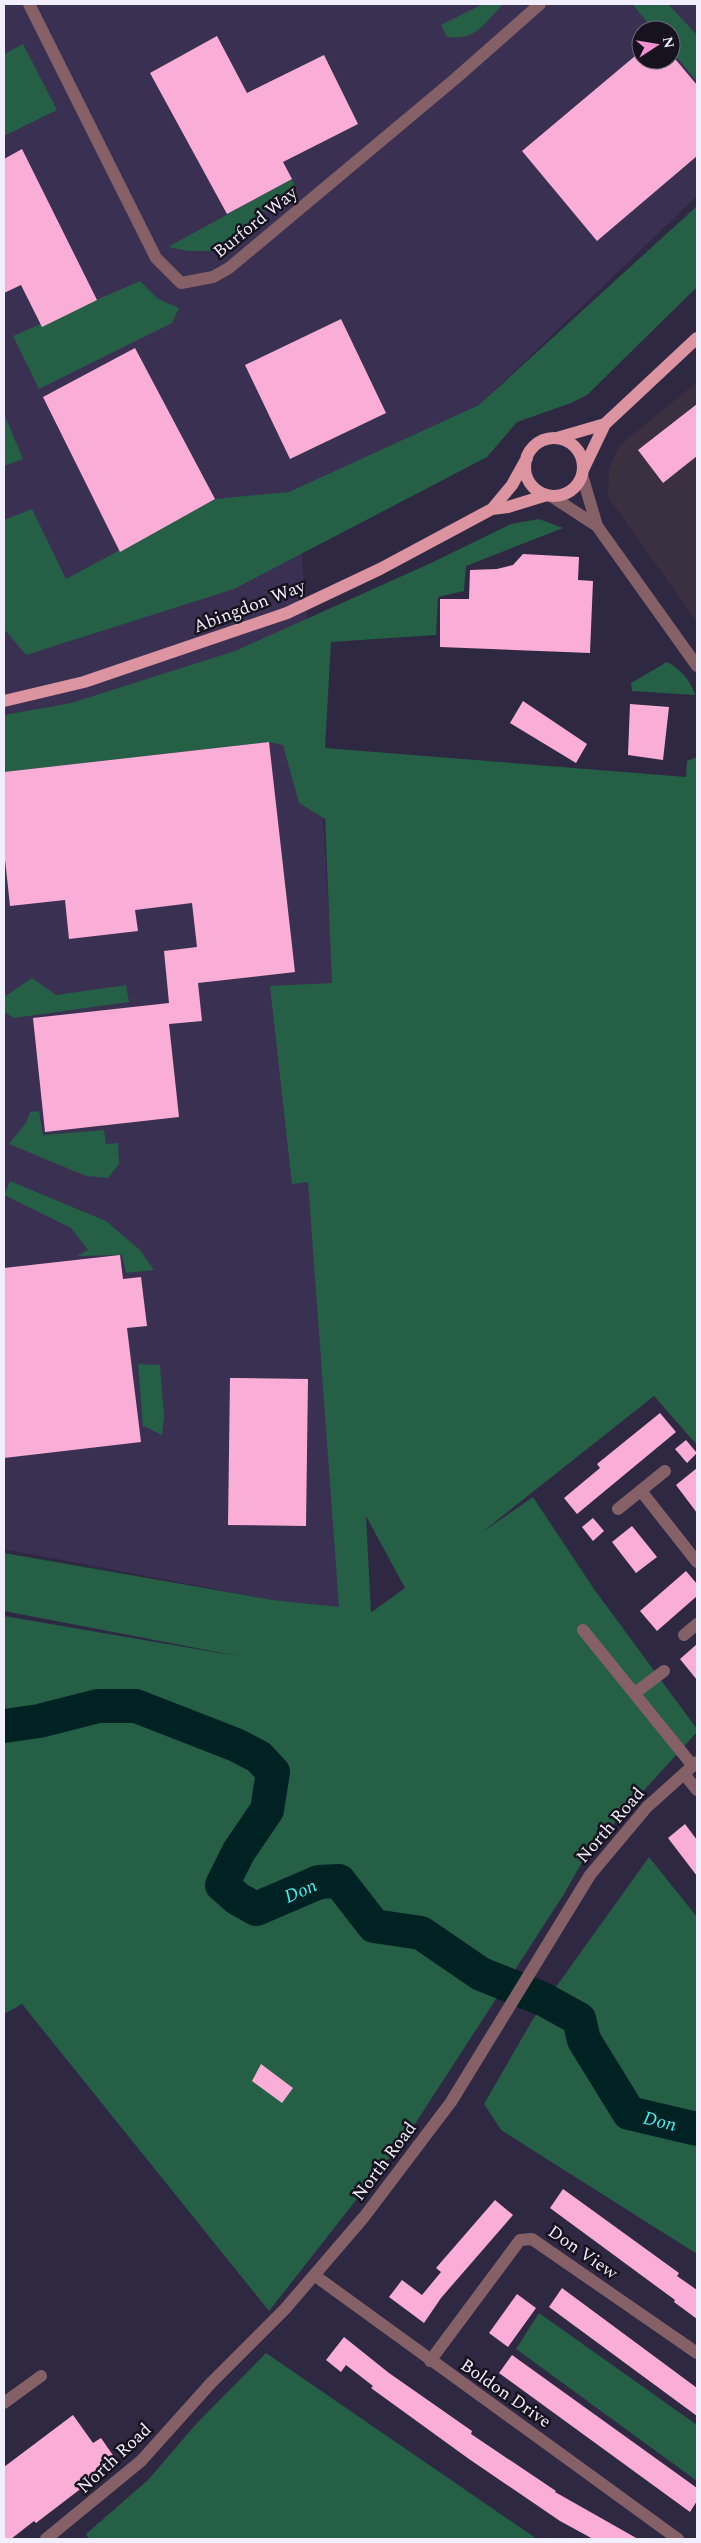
<svg xmlns="http://www.w3.org/2000/svg" width="701" height="2543" viewBox="0 0 701 2543" font-family="Spectral,serif">
<style>
.commercial{fill:#3b303f}
.built{fill:#3a3052;fill-rule:evenodd}
.green{fill:#245f46;fill-rule:evenodd}
.lines{fill:none;stroke-linecap:round;stroke-linejoin:round}
.river{stroke:#002223;stroke-width:34}
.building{fill:#faaed7}
.minor{stroke:#856167;stroke-width:12}
.major{stroke:#db94a0;stroke-width:12}
.labels{text-anchor:middle;stroke-width:5;stroke-linejoin:round;paint-order:stroke}
.street-label{font-size:18px;fill:#f1eefd;stroke:#16131f}
.water-label{font-size:19px;font-style:italic;fill:#47eef2;stroke:#16131f}
</style>
<rect width="100%" height="100%" fill="#2f2843"/>
<path class="commercial" d="M697,382V622L608,497L609,468L620,445Z"/>
<path class="built" d="M4,4H697V196L479,405L298,509L322,803L333,979L339,1608L273,1600L4,1549ZM641,30H671V60H641Z"/>
<path class="green" d="M483,4H503C485,23 476,41 447,37L441,25Z
M632,4H668L697,35V82L671,50V30H654Z
M23,44L57,110L4,136V54Z
M292,179L295,187L213,251H188L168,247Z
M697,206V287L587,395L571,403L517,422L487,457L234,589L26,655L4,629V520L32,509L66,579L215,499L289,492L479,405Z
M140,281L158,299L179,308L172,323L39,389L13,336Z
M4,414L23,459L4,466Z
M539,519L563,528L466,566L464,591L438,597L436,635L331,642L325,748L686,777L687,761L697,757V1445L654,1396L481,1533L533,1497L594,1589L697,1729V1732L588,1852L564,1894L411,2130L269,2311L22,2004L4,2014V1616L243,1657L4,1611V1553L273,1600L339,1607L308,1182L292,1184L270,986L332,983L325,819L299,803L283,745L269,742L4,772V715L71,703L235,651L431,563L511,524ZM366,1516L405,1588L372,1612H371Z
M667,662C681,670 690,679 695,695L632,691L631,683Z
M32,978L56,995L126,985L129,1002L14,1018L4,1012V997Z
M39,1111L43,1135L104,1130L106,1144L118,1143L119,1164L108,1178L86,1176L9,1144L26,1123L30,1112Z
M10,1181L106,1221L140,1250L154,1270L126,1273L122,1255L77,1256L88,1250L71,1228L4,1195Z
M138,1364L160,1365L164,1416L162,1435L143,1426Z
M649,1857L697,1917V2254L501,2130L484,2104L533,2019Z
M539,2313L697,2425V2481L516,2349Z
M266,2353L537,2539H89L86,2534L148,2480L197,2423Z"/>
<g class="lines">
<path class="river" id="s1" d="M4,1726L39,1721L98,1706H136L236,1745L259,1757L273,1772L267,1810L239,1851L222,1885L238,1899L256,1909L319,1882L339,1881L374,1926L421,1933L481,1974L543,1999L579,2019L584,2040L629,2113L697,2129"/>
</g>
<path class="building" d="M217,36L247,93L324,55L358,124L283,162L292,179L227,214L150,73Z
M641,51V60H676L697,85V156L597,241L522,151Z
M22,149L97,300L42,327L21,285L4,293V159Z
M341,319L386,413L290,459L245,365Z
M135,348L215,499L120,552L43,397Z
M697,404V456L663,483L638,450Z
M523,554L579,557L578,580L593,581L590,653L440,647V599H469L470,570L497,569L513,565Z
M523,701L587,744L576,763L510,723Z
M630,704L669,707L663,760L628,755Z
M269,742L295,972L198,983L202,1021L169,1024L179,1117L45,1132L33,1018L169,1003L164,951L197,947L192,903L135,910L138,931L69,939L65,900L10,906L4,850V772Z
M120,1255L123,1279L141,1277L147,1326L127,1328L141,1442L4,1458V1268Z
M230,1378L308,1379L306,1526L228,1525Z
M660,1413L676,1432L577,1514L564,1498L600,1468L597,1464Z
M686,1440L697,1453L687,1463L675,1449Z
M697,1468V1513L676,1485Z
M593,1518L604,1531L593,1541L582,1527Z
M632,1526L657,1557L636,1573L612,1542Z
M686,1571L697,1584V1596L657,1631L640,1611Z
M697,1644V1680L680,1659Z
M685,1824L697,1840V1876L668,1838Z
M261,2064L293,2088L282,2103L252,2081Z
M563,2189L679,2273L677,2276L697,2290V2319L674,2302L675,2300L550,2208Z
M495,2200L513,2215L441,2298L424,2323L389,2297L402,2280L422,2295L441,2272L436,2268Z
M562,2288L697,2388V2416L549,2307Z
M517,2294L536,2308L508,2347L489,2333Z
M344,2337L389,2373L472,2431L471,2434L556,2491L555,2492L638,2539H593L560,2521L469,2459L371,2388L373,2386L346,2365L341,2372L326,2360Z
M512,2355L697,2488V2501L690,2512L499,2373Z
M73,2415L93,2443L101,2438L117,2461L36,2523L34,2521L11,2539H4V2467Z"/>
<g class="lines">
<path class="minor" d="M29,4L156,258L181,283L213,277L229,268L455,79L540,4
M582,475L597,526L697,666
M551,496L597,526
M641,1491L697,1562
M618,1509L665,1471
M583,1630L693,1766
M684,1635L697,1624
M635,1693L664,1671
M684,1774L697,1790
M314,2275L678,2539
M430,2361L520,2240L532,2239L697,2353
M4,2403L41,2376
M46,2539L141,2461L211,2383L285,2309L364,2217L451,2102L590,1875L647,1807L697,1762"/>
<path class="major" d="M557,438L605,424
M525 467a29 29 0 1 1 58 0a29 29 0 1 1-58 0Z
M583,470L605,424L697,338
M492,509L508,507L547,495
M4,701L84,682L287,613L380,569L492,509L512,485L527,458"/>
</g>
<g class="labels">
<g class="street-label">
<text transform="translate(255 222) rotate(-39)" y="6">Burford Way</text>
<text transform="translate(249 606) rotate(-21)" y="6">Abingdon Way</text>
<text transform="translate(610 1825) rotate(-49)" y="6">North Road</text>
<text transform="translate(384 2161) rotate(-53)" y="6">North Road</text>
<text transform="translate(583 2252) rotate(35)" y="6">Don View</text>
<text transform="translate(506 2393) rotate(35)" y="6">Boldon Drive</text>
<text transform="translate(114 2458) rotate(-43)" y="6">North Road</text>
</g>
<g class="water-label">
<text dy="7" stroke="none"><textPath href="#s1" startOffset="504">Don</textPath></text>
<text dy="7" stroke="none"><textPath href="#s1" startOffset="969">Don</textPath></text>
</g>
</g>
<rect width="701" height="2543" fill="none" stroke="#f1eefd" stroke-width="10"/>
<g transform="translate(656 45) rotate(78)"><circle r="24" fill="#16131f" stroke="#6e6b78"/>
<path d="M0-4L9 19L0 12L-9 19Z" fill="#f591d2"/>
<text y="-8" font-size="14" font-weight="bold" text-anchor="middle" fill="#f1eefd">N</text>
</g>
</svg>
